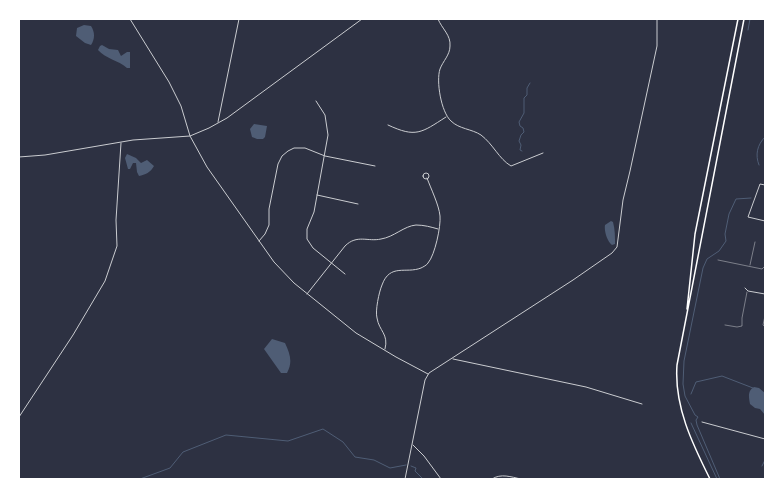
<svg xmlns="http://www.w3.org/2000/svg" width="784" height="498" viewBox="0 0 784 498" font-family="Mulish,sans-serif">
<style>
.water{fill:#4f5d75}
.lines{fill:none;stroke-linecap:round;stroke-linejoin:round}
.stream{stroke:#4f5d75;stroke-width:1}
.service{stroke:#caccd0;stroke-width:0.5}
.minor{stroke:#caccd0;stroke-width:1}
.tertiary{stroke:#caccd0;stroke-width:1}
.primary{stroke:#fff;stroke-width:1.5}
</style>
<rect width="100%" height="100%" fill="#2d3142"/>
<path class="water" d="M84,25L91,26C95,32 95,39 91,45L85,43L76,36L77,28Z
M102,45L109,49L118,50L121,56L127,52H130V68H127C118,60 106,59 98,50L100,46Z
M254,124L267,126L265,137L263,139H257L252,137L250,129Z
M127,154L136,158L141,163L147,160L154,166C151,172 145,175 139,176L137,172L136,163H133L130,169H128L125,158Z
M611,221L613,222C615,229 615,237 615,244L612,245C607,241 604,231 605,225Z
M272,339L285,343C290,354 293,362 287,373H281L264,349Z
M754,387L759,388L765,393V415L760,409L755,408L750,404C749,398 747,391 754,387Z"/>
<g class="lines">
<path class="stream" d="M748,30L750,19
M522,151L520,150L521,145L519,141L521,135L524,132L523,128L520,126L519,122L524,113V98L527,95V88L530,83
M759,165C755,155 757,145 765,137
M691,394L696,382L722,376L753,388
M691,423L717,479
M411,466L416,468L415,471L423,479
M762,466L765,460
M140,479L170,468L183,452L226,435L288,441L323,429L343,442L355,457L374,460L390,468L406,465
M720,479L697,425L696,420L698,417L695,415L685,396L683,384L684,361L703,268L707,259L719,251L726,241L725,234L729,214L736,199L751,198"/>
<path class="service" d="M718,260L762,269L765,266
M750,265L755,242
M765,316L763,325L765,327
M725,325L737,327L742,326V318L747,292"/>
<path class="minor" d="M130,19L169,82L181,106L190,136L207,167L274,262L294,283L356,333L396,357L428,374
M438,19C442,29 451,35 450,46C450,55 443,61 440,69C436,81 441,112 451,121C459,129 472,129 481,135C493,144 499,159 511,166L543,153
M316,101L325,115L328,135L314,212L307,229V239L313,248L345,274
M218,122L239,19
M388,125C416,138 421,133 446,117
M19,157L45,155L133,140L190,136L209,128L227,118L362,19
M423 176a3 3 0 1 1 6 0a3 3 0 1 1-6 0Z
M765,185L760,184L748,217L765,221
M317,195L358,204
M259,241L265,234L269,225V209L278,164L282,156L288,151L294,148H305L325,156L375,166
M745,288L748,291L765,294
M307,294L345,246C357,234 368,242 381,239C394,237 404,226 416,225C424,225 431,227 438,229
M385,349C389,334 379,331 377,318C375,311 379,292 382,285C390,263 406,274 421,268C423,267 427,265 428,263C435,255 441,226 440,216C439,205 431,189 427,178
M453,359L586,387L642,404
M19,417L73,335L105,281L117,246L116,220L121,143
M702,422L765,439
M413,445L424,456L441,479
M492,479C501,473 511,477 521,479"/>
<path class="tertiary" d="M405,479L425,380L429,373L573,280L612,253L617,247L623,200L630,171L657,46V19"/>
<path class="primary" d="M687,309L695,234L738,19
M710,479C692,443 674,406 677,365L744,19"/>
</g>
<rect width="784" height="498" fill="none" stroke="#ffffff" stroke-width="40"/>
</svg>
